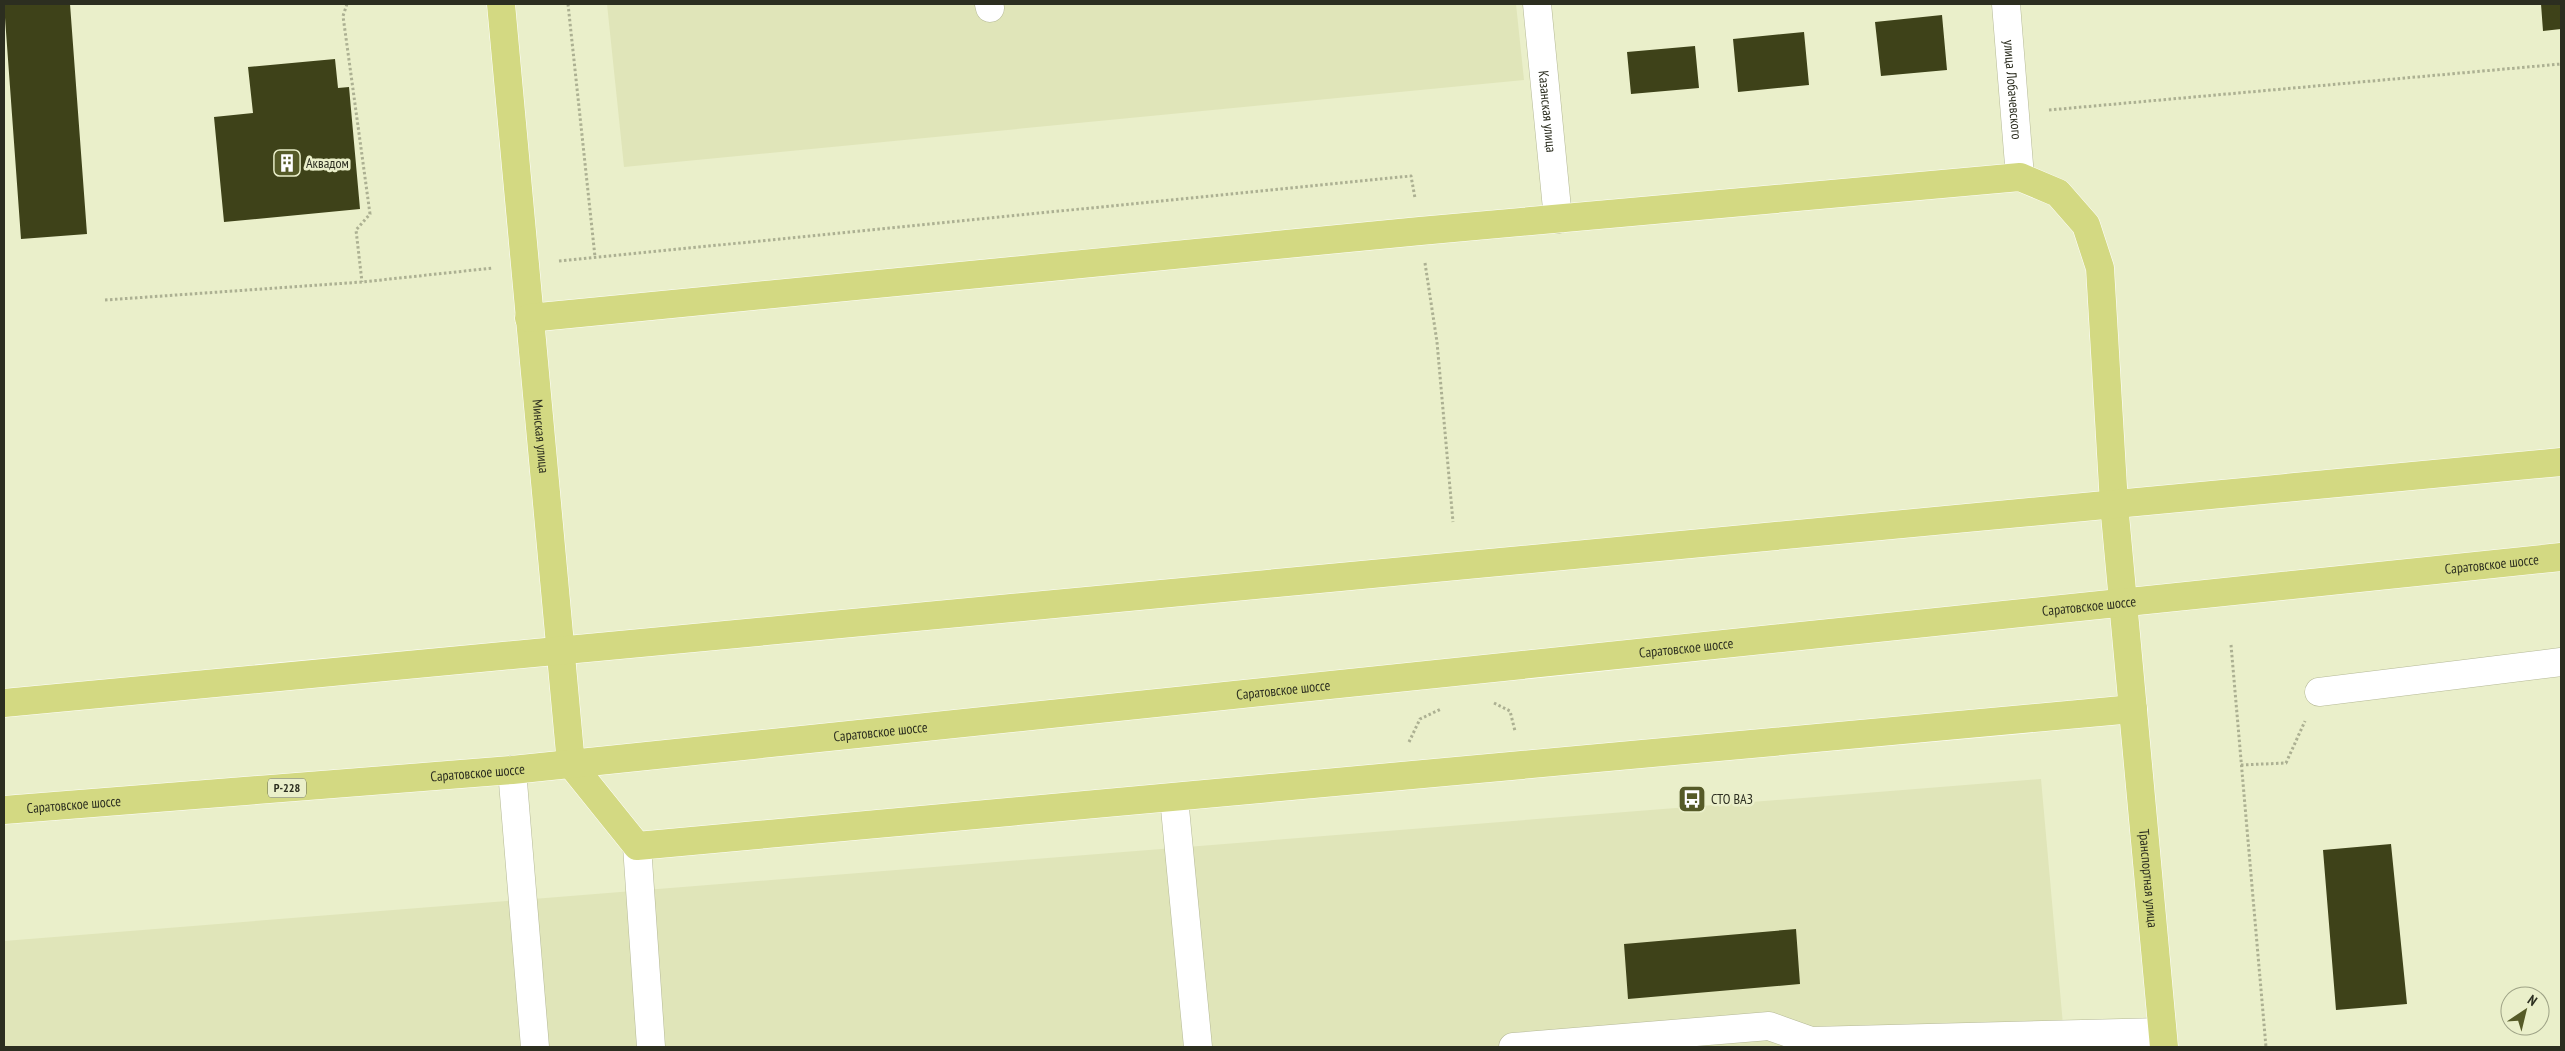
<svg xmlns="http://www.w3.org/2000/svg" width="2565" height="1051" viewBox="0 0 2565 1051" font-family="'PT Sans Narrow',sans-serif">
<style>
.built{fill:#e0e5b9}
.building{fill:#3e4219}
.lines{fill:none;stroke-linecap:round;stroke-linejoin:round}
.minor-casing{stroke:#b5b996;stroke-width:29}
.major-casing{stroke:#fff;stroke-width:29}
.path{stroke:#acb092;stroke-width:3;stroke-dasharray:2.5 2.5;stroke-linecap:butt}
.minor{stroke:#fff;stroke-width:28}
.major{stroke:#d3d982;stroke-width:28}
.labels{text-anchor:middle;stroke-width:5;stroke-linejoin:round;paint-order:stroke}
.shield{fill:#eaefca;stroke:#656853;stroke-width:1}
.shield-label{font-size:12px;font-weight:bold;fill:#2c2e20}
.street-label{font-size:14px;fill:#2c2e20;stroke:#eaefca}
.poi-label{font-size:14px;fill:#2c2e20;stroke:#eaefca;text-anchor:start}
</style>
<rect width="100%" height="100%" fill="#eaefca"/>
<path class="built" d="M607,4H1516L1524,80L624,167Z
M2041,779L2065,1047H4V941Z"/>
<path class="building" d="M4,4H70L87,234L21,239Z
M2541,4H2561V29L2543,31Z
M1942,15L1947,70L1881,76L1875,22Z
M1804,32L1809,85L1738,92L1733,39Z
M1695,46L1699,88L1631,94L1627,52Z
M335,59L338,88L349,87L360,209L224,222L214,117L253,113L248,67Z
M2391,844L2407,1004L2336,1010L2323,850Z
M1796,929L1800,984L1628,999L1624,944Z"/>
<g class="lines">
<defs>
<g id="minor">
<path d="M989,4L990,8"/>
<path id="s1" d="M1537,4L1558,219"/>
<path id="s2" d="M2006,4L2020,177"/>
<path d="M2319,692L2561,662"/>
<path d="M512,770L535,1047"/>
<path d="M1174,798L1198,1047"/>
<path d="M637,846L651,1047"/>
<path d="M1513,1047L1769,1026L1811,1041L2162,1032"/>
</g>
<g id="major">
<path id="s3" d="M501,4L571,764L637,846L2133,709"/>
<path id="s4" d="M529,318L1420,231L2020,177L2058,193L2086,225L2100,268L2114,504L2164,1047"/>
<path d="M4,703L2561,462"/>
<path id="s5" d="M4,810L512,770L2561,557"/>
</g>
</defs>
<use href="#minor" class="minor-casing"/>
<use href="#major" class="major-casing"/>
<path class="path" d="M347,4L343,16L370,214L356,230L362,282
M568,4L595,257
M2049,110L2561,64
M559,261L1411,176L1415,198
M1425,263L1437,342L1453,522
M105,300L362,282L493,268
M2231,645L2266,1047
M1494,703L1510,711L1515,731
M1409,742L1420,719L1441,709
M2241,765L2286,763L2305,721"/>
<use href="#minor" class="minor"/>
<use href="#major" class="major"/>
</g>
<defs>
<symbol id="building-square" viewBox="-11 -11 22 22"><rect x="-9" y="-9" width="18" height="18" rx="4" fill="#555a27" stroke="#eaefca"/><path d="M-4-6H4V6H1V3H-1V6H-4ZM-2.5-4.3h1.7v1.8h-1.7ZM.8-4.3h1.7v1.8H.8ZM-2.5-1h1.7V.8h-1.7ZM.8-1h1.7V.8H.8Z" fill="#fff"/></symbol>
<symbol id="bus-square" viewBox="-11 -11 22 22"><rect x="-9" y="-9" width="18" height="18" rx="4" fill="#555a27" stroke="#eaefca"/><path d="M-5-6H5V4H4V6H2V4H-2V6H-4V4H-5ZM-3.5-4V0h7V-4ZM-3.5 1.2v1.5H-2V1.2ZM2 1.2v1.5H3.5V1.2Z" fill="#fff"/></symbol>
</defs>
<g fill-rule="evenodd">
<use href="#building-square" x="271" y="147" width="32" height="32"/>
<use href="#bus-square" x="1676" y="783" width="32" height="32"/>
</g>
<g class="labels">
<rect class="shield" x="268" y="778.5" width="38" height="19" rx="4"/>
<g class="shield-label">
<text x="287" y="792">Р-228</text>
</g>
<g class="street-label">
<text dy="5" stroke="none"><textPath href="#s2" startOffset="86">улица Лобачевского</textPath></text>
<text dy="5" stroke="none"><textPath href="#s1" startOffset="108">Казанская улица</textPath></text>
<text dy="5" stroke="none"><textPath href="#s3" startOffset="434">Минская улица</textPath></text>
<text dy="5" stroke="none"><textPath href="#s5" startOffset="2500">Саратовское шоссе</textPath></text>
<text dy="5" stroke="none"><textPath href="#s5" startOffset="2095">Саратовское шоссе</textPath></text>
<text dy="5" stroke="none"><textPath href="#s5" startOffset="1690">Саратовское шоссе</textPath></text>
<text dy="5" stroke="none"><textPath href="#s5" startOffset="1285">Саратовское шоссе</textPath></text>
<text dy="5" stroke="none"><textPath href="#s5" startOffset="880">Саратовское шоссе</textPath></text>
<text dy="5" stroke="none"><textPath href="#s5" startOffset="475">Саратовское шоссе</textPath></text>
<text dy="5" stroke="none"><textPath href="#s5" startOffset="70">Саратовское шоссе</textPath></text>
<text dy="5" stroke="none"><textPath href="#s4" startOffset="2239">Транспортная улица</textPath></text>
</g>
<g class="poi-label">
<text x="306" y="168">Аквадом</text>
<text x="1711" y="804">СТО ВАЗ</text>
</g>
</g>
<rect width="2565" height="1051" fill="none" stroke="#2c2e20" stroke-width="10"/>
<g transform="translate(2525 1011) rotate(35)"><circle r="24" fill="#eaefca" stroke="#9ea286"/>
<path d="M0-4L9 19L0 12L-9 19Z" fill="#555a27"/>
<text y="-8" font-size="14" font-weight="bold" text-anchor="middle" fill="#2c2e20">N</text>
</g>
</svg>
